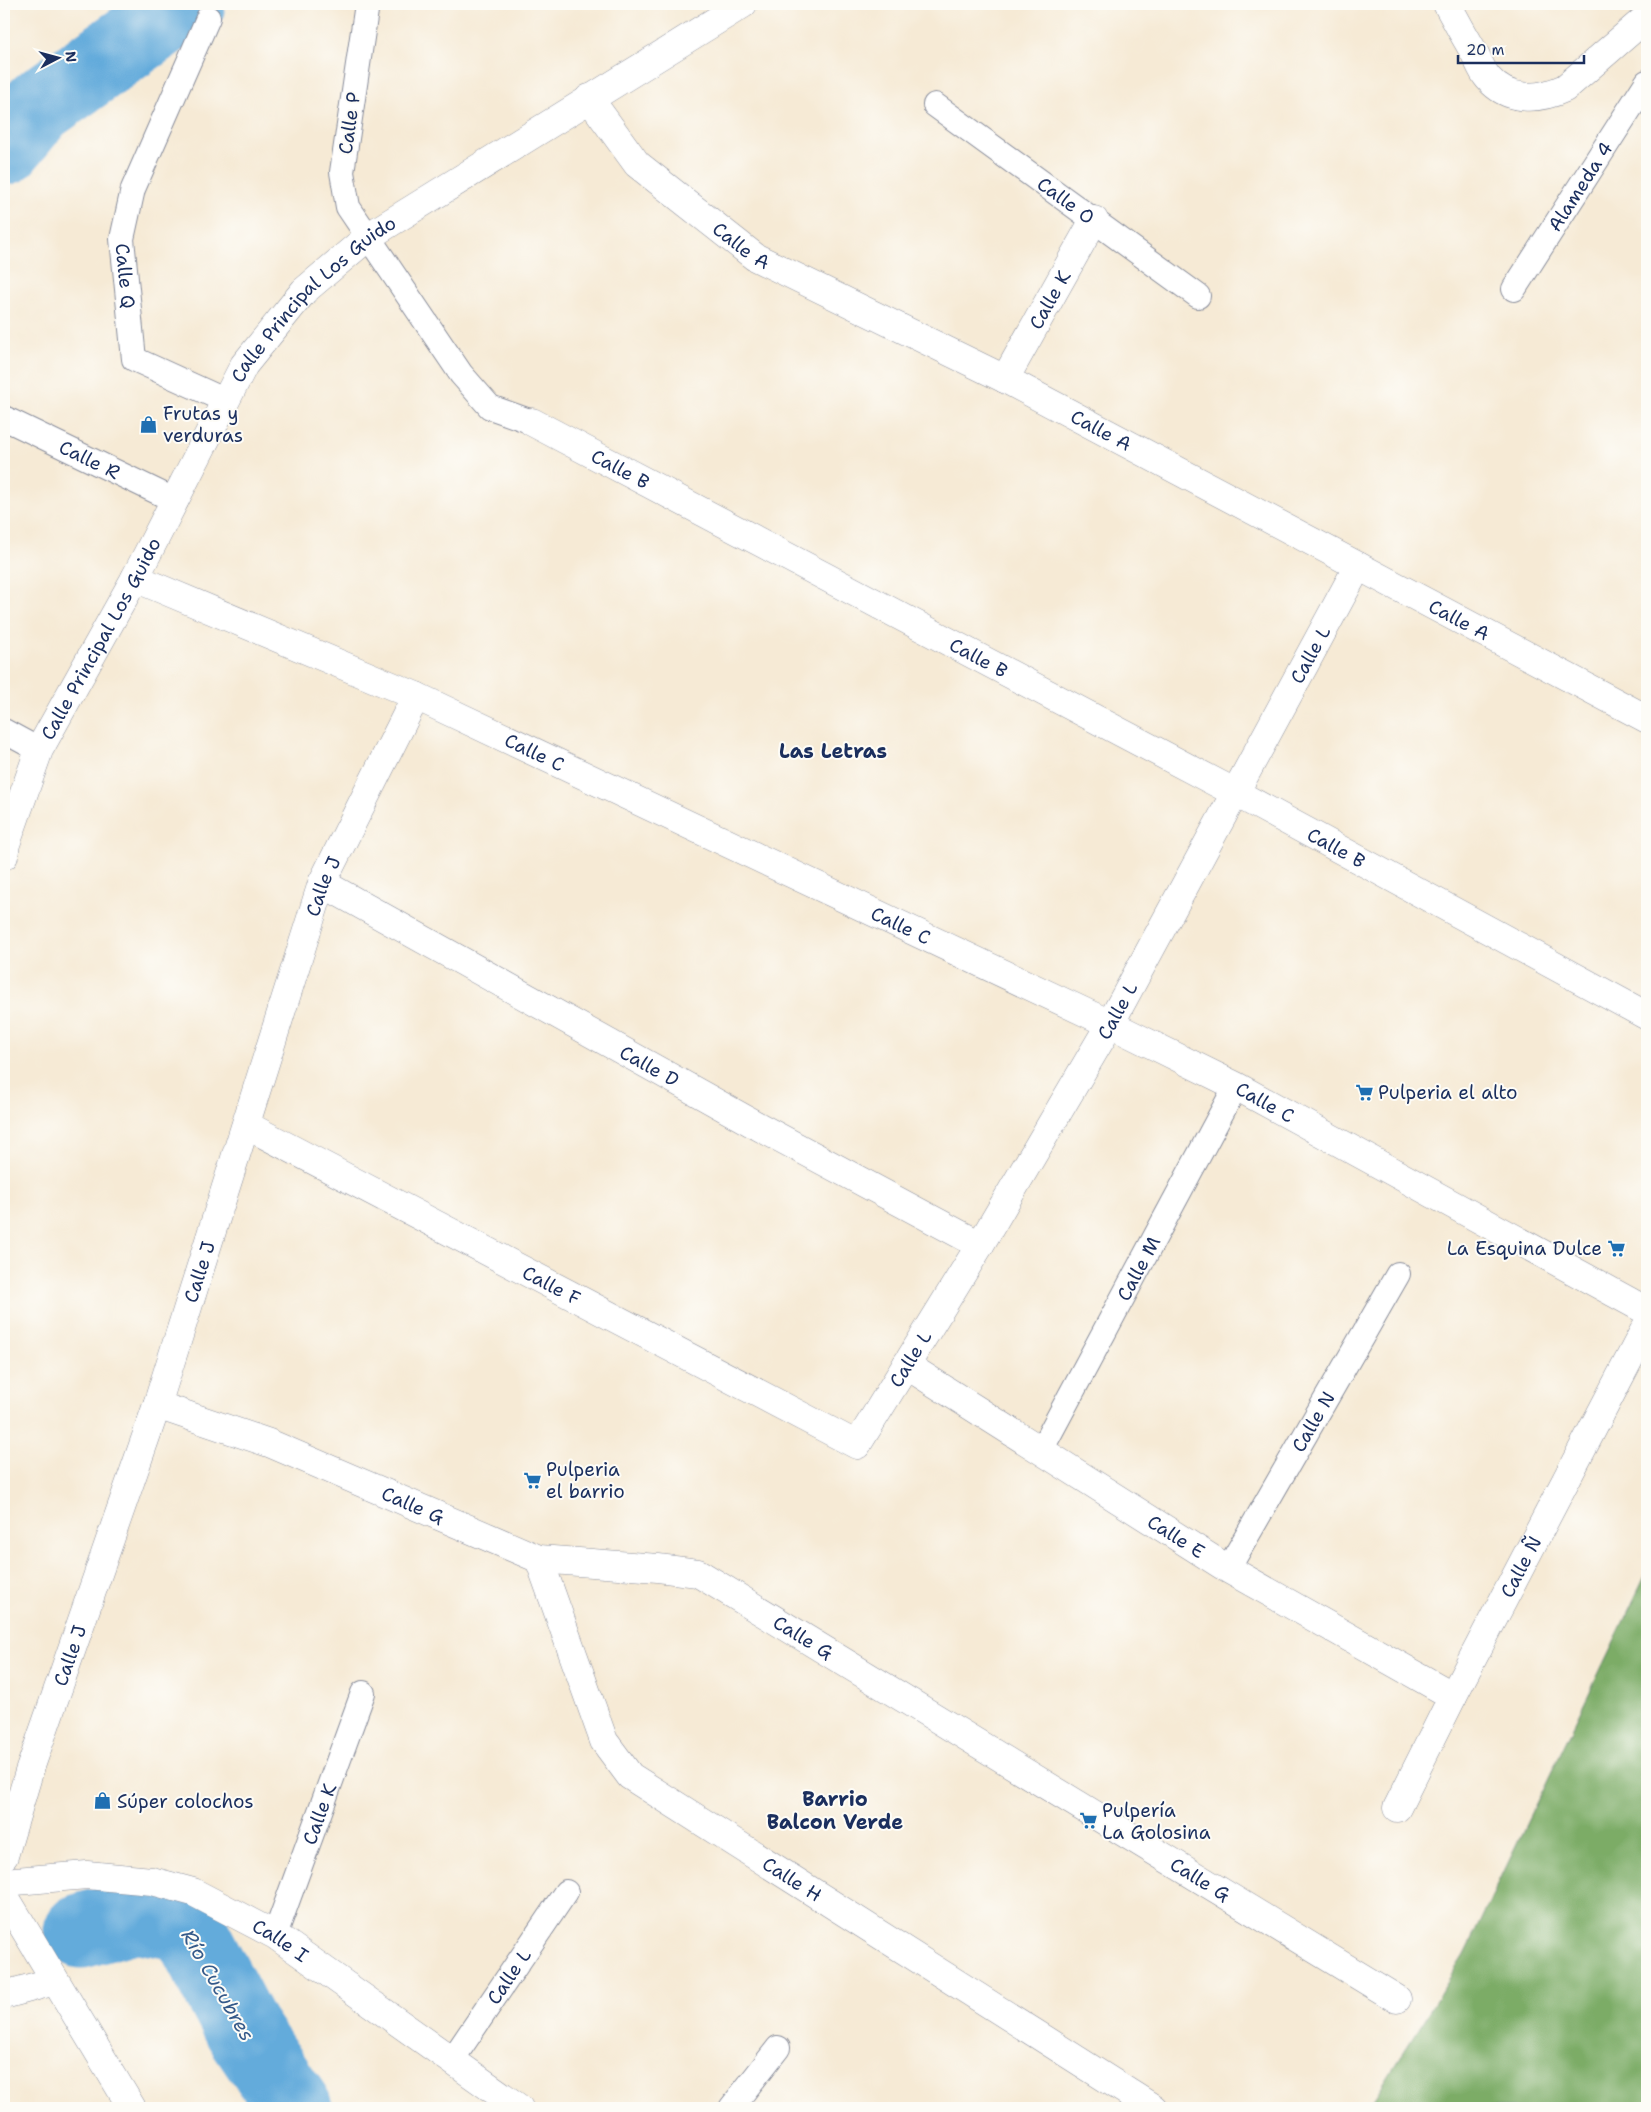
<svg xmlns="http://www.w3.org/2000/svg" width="1651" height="2112" viewBox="0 0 1651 2112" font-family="'Shantell Sans',sans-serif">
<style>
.forest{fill:#7bac66;stroke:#4b6e62}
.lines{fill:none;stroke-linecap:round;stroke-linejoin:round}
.river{stroke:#64abdb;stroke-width:75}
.lane-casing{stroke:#888c9a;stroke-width:26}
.street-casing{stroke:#888c9a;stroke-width:29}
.lane{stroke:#fff;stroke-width:24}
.street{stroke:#fff;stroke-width:28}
.labels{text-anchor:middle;stroke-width:4;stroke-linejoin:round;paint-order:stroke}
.street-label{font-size:19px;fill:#1b2f5e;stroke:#fdfcf7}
.poi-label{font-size:19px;fill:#1b2f5e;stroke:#fdfcf7;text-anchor:start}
.neighbourhood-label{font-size:20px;font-weight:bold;fill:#1b2f5e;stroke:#fdfcf7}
.water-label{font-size:20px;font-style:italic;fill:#355a8a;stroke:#fdfcf7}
</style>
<rect width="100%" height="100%" fill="#fdfcf7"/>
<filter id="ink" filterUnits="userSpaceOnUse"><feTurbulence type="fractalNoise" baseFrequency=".02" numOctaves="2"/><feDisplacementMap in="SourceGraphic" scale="10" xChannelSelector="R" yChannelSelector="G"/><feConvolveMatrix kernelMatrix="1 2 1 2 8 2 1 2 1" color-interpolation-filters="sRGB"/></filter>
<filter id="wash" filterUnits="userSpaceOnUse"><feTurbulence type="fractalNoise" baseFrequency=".0096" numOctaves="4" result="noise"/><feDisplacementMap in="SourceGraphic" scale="20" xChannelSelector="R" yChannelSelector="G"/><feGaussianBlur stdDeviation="1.12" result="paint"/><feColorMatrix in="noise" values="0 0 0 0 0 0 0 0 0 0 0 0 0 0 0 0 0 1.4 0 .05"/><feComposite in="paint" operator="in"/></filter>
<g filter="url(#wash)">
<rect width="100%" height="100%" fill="#f6ead5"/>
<path class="forest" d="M1647,1572V2108H1368L1464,1955Z"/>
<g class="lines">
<path class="river" d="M4,148L39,106L170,14L188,4
M81,1931L135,1915L187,1925L241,2028L295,2108"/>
</g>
</g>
<g filter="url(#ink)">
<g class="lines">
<defs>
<g id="lane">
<path d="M367,4L342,172L348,207L461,374L490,407L532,422"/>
<path id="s1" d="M208,18L133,189L122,239L134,359L226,401"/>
<path id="s2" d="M935,105L1198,296"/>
<path id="s3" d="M1514,289L1647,82"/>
<path id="s4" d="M4,418L176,501"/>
<path d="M4,731L39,750"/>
<path id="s5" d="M1041,1450L1236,1086"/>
<path id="s6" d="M1228,1569L1398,1274"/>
<path id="s7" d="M275,1935L363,1693"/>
<path id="s8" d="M452,2060L566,1892"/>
<path d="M731,2108L778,2048"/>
</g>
<g id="street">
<path d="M1447,4C1456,21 1465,37 1475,54C1479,62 1482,71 1488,78C1508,102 1539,100 1565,88L1647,17"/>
<path id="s9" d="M589,98L637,164L755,257L1005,379L1647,719"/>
<path id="s10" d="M1005,379L1094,220"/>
<path id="s11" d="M532,422L1234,792L1647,1016"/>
<path id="s12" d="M135,578L416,696L1110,1024L1236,1086L1647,1311"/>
<path id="s13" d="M4,856L6,844L39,750L135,578L244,365L304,291L369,236L743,4"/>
<path id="s14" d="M322,883L754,1124L980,1245"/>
<path id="s15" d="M246,1125L857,1445L980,1245L1110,1024L1358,566"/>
<path id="s16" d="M906,1365L1228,1569L1453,1696"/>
<path id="s17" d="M157,1405L269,1443L539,1559L658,1568L698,1573L1397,1999"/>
<path id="s18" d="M539,1559L604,1741L630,1776L1153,2108"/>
<path id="s19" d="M1397,1808L1453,1696L1647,1325"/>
<path id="s20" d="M4,1856L29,1772L157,1405L322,883L416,696"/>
<path id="s21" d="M4,1882L87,1875L152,1881L193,1892L275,1935L519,2108"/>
<path d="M4,1895L132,2108"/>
<path d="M4,1995L55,1981"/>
</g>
</defs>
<use href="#lane" class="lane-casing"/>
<use href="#street" class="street-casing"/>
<use href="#lane" class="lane"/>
<use href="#street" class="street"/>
</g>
</g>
<defs>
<symbol id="shop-bare" viewBox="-9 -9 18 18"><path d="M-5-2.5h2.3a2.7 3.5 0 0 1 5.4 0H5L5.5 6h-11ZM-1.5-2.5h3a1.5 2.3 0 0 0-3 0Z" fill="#1f6fb2" stroke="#fdfcf7" stroke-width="2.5" paint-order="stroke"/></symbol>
<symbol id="supermarket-bare" viewBox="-9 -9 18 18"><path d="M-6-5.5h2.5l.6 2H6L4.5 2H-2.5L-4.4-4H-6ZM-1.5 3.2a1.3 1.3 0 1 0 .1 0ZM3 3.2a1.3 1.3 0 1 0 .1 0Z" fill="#1f6fb2" stroke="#fdfcf7" stroke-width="2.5" paint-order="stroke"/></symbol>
</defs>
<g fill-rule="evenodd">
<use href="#shop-bare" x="136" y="412" width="25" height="25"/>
<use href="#supermarket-bare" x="1352" y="1080" width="25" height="25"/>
<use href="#supermarket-bare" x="1604" y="1236" width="25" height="25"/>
<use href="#supermarket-bare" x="520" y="1468" width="25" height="25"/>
<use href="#shop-bare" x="90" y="1788" width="25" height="25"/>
<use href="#supermarket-bare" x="1076" y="1808" width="25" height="25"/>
</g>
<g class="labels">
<g class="street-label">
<text transform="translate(349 123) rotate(-82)" y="7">Calle P</text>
<text dy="7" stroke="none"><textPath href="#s3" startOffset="122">Alameda 4</textPath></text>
<text dy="7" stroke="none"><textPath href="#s2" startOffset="162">Calle O</textPath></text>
<text dy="7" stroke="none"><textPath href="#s9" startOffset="214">Calle A</textPath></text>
<text dy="7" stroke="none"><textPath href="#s1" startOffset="275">Calle Q</textPath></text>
<text dy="7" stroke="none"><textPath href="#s10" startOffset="91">Calle K</textPath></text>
<text dy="7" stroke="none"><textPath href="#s13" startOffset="644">Calle Principal Los Guido</textPath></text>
<text dy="7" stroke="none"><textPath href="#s9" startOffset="619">Calle A</textPath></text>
<text dy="7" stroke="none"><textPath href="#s4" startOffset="95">Calle R</textPath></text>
<text dy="7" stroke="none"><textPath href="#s11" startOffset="100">Calle B</textPath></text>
<text dy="7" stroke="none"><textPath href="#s9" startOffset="1024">Calle A</textPath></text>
<text dy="7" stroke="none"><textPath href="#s13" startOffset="239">Calle Principal Los Guido</textPath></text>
<text dy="7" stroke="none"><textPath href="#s15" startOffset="1601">Calle L</textPath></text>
<text dy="7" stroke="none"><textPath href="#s11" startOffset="505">Calle B</textPath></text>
<text dy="7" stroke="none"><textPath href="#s12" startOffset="436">Calle C</textPath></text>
<text dy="7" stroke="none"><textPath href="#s11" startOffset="910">Calle B</textPath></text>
<text dy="7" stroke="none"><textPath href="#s20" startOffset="1021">Calle J</textPath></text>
<text dy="7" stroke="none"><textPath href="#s12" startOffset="841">Calle C</textPath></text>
<text dy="7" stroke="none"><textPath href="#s15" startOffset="1196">Calle L</textPath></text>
<text dy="7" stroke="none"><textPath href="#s14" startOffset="375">Calle D</textPath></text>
<text dy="7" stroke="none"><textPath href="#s12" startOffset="1246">Calle C</textPath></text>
<text dy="7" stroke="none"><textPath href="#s5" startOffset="206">Calle M</textPath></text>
<text dy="7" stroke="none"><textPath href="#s20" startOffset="616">Calle J</textPath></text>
<text dy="7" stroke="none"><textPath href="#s15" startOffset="345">Calle F</textPath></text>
<text dy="7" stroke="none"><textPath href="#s15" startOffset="791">Calle L</textPath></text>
<text dy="7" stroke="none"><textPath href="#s6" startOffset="170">Calle N</textPath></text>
<text dy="7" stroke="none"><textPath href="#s17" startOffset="275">Calle G</textPath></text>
<text dy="7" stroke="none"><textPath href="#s16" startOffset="320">Calle E</textPath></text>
<text dy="7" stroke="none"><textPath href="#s19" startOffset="271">Calle Ñ</textPath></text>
<text dy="7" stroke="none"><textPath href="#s17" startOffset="695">Calle G</textPath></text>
<text dy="7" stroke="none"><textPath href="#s20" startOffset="211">Calle J</textPath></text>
<text dy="7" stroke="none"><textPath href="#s7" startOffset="129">Calle K</textPath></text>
<text dy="7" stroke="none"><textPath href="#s18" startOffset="429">Calle H</textPath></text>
<text dy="7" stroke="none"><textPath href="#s17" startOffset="1160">Calle G</textPath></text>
<text dy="7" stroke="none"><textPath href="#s21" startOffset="291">Calle I</textPath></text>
<text dy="7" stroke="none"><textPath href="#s8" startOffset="101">Calle L</textPath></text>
</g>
<g class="poi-label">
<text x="163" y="420">Frutas y<tspan x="163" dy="22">verduras</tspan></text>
<text x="1378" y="1099">Pulperia el alto</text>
<text x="1602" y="1255" text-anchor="end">La Esquina Dulce</text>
<text x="546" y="1476">Pulperia<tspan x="546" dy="22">el barrio</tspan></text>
<text x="117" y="1808">Súper colochos</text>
<text x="1102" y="1817">Pulpería<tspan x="1102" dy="22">La Golosina</tspan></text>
</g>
<g class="neighbourhood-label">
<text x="833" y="758">Las Letras</text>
<text x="835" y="1806">Barrio<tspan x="835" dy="23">Balcon Verde</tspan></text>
</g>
<g class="water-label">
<text transform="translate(218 1985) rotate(60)" y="7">Río Cucubres</text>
</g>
</g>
<rect width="1651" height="2112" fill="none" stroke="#fdfcf7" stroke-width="20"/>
<g transform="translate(58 58) rotate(84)" stroke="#fdfcf7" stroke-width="4" paint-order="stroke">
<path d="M0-4L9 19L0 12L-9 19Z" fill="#1b2f5e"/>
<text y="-8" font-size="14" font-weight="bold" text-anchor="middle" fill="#1b2f5e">N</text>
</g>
<path d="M1458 55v8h126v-8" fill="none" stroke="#1b2f5e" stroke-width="2.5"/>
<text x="1466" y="55" font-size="15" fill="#1b2f5e" stroke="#fdfcf7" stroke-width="4" paint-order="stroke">20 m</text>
</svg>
